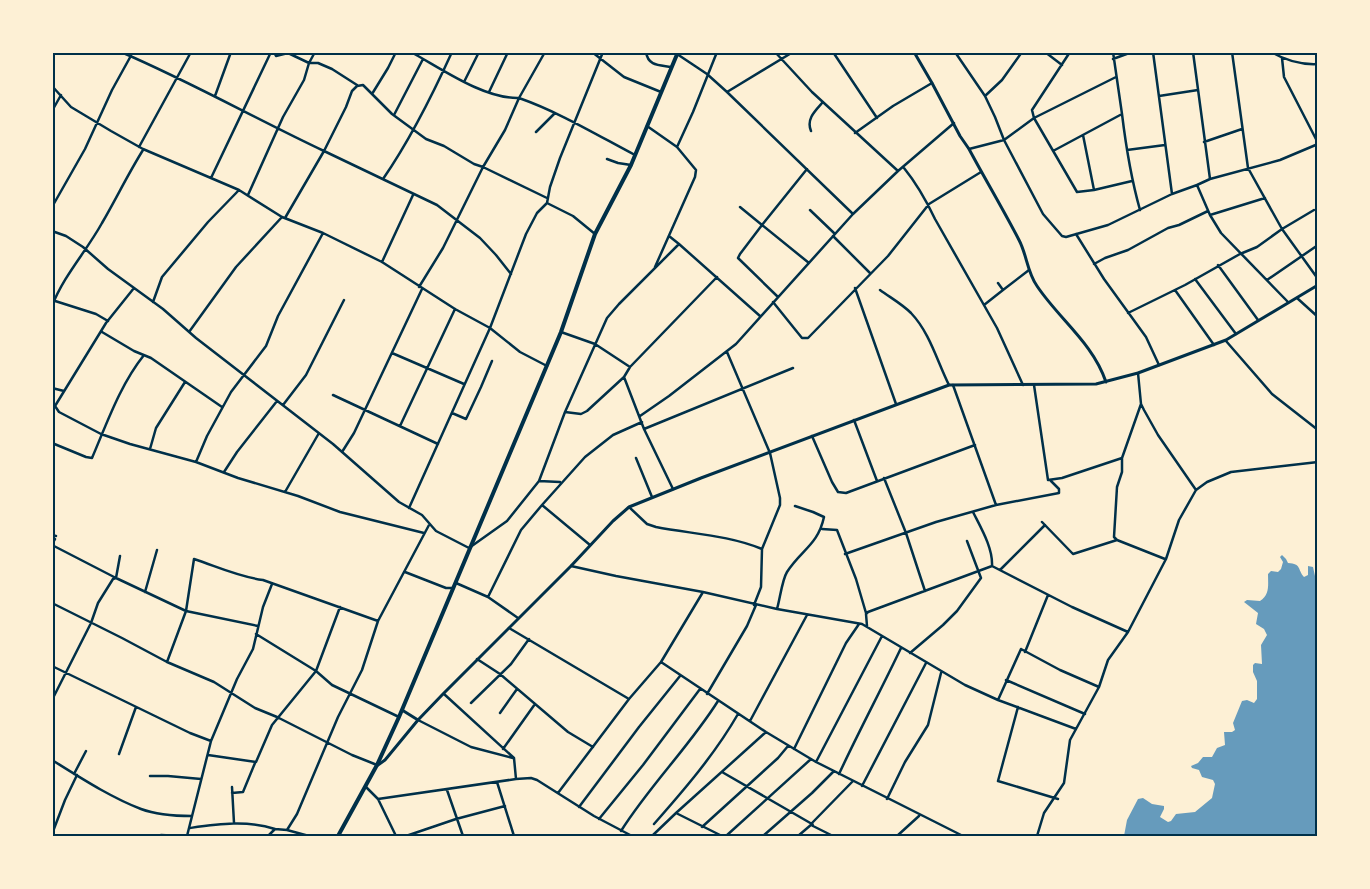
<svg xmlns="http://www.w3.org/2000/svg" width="1370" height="889" viewBox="0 0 1370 889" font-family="'Asap Condensed',sans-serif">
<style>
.water{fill:#669bbc}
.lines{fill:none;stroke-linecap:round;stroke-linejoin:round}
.minor{stroke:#003049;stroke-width:2.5}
.tertiary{stroke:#003049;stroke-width:3}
.trunk{stroke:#003049;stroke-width:4}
.neatline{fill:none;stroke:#003049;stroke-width:2}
</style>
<rect width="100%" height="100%" fill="#fdf0d5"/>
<path class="water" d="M1282,555L1286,559L1288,563C1302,564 1297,569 1304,577L1308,575V566L1313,567L1315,576L1317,579V836H1124L1127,820L1138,799L1143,798L1152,804L1164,806V809L1160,817L1168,822L1171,821L1176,814L1195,812L1212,798L1215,784L1213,780L1202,777L1199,770L1192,768L1191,766L1198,763L1203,757H1212L1217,748L1225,745L1224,732H1232L1235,730L1233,723L1242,701L1247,700L1254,703L1257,699V681L1253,672V665L1255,663L1262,664L1261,645L1267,635L1264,629L1256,624L1258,613L1244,602L1247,600L1260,601C1270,595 1268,585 1268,574L1271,571L1278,572L1281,569L1283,562L1280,557Z"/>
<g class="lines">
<path class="minor" d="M121,52C191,82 256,119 324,151L285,218
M274,52L276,56L288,53L309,63H318L332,69L357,85
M411,52C442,69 484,99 519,98L545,52
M592,52L624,77L661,92
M646,52C648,66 659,65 671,67
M775,52L812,92L898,171
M833,52L877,118
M955,52L985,96L995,117L1004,140L1043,214L1062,236L1066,237L1108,225L1172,194L1197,185
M1045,52L1062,65
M1070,52L1032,110L1034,118L1077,192L1094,190L1132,181
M1153,52L1172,194
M1193,52L1210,179L1197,185L1210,215L1221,233L1288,302
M1232,52L1248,168L1282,229L1318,279
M1271,52C1285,60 1301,65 1318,64
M677,54L707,74L727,92L853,214
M1282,58L1284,77L1318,143
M1113,59L1132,52
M464,82L479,52
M52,86L71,107L111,131L143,149L239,190L282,217L323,233L382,262L455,309L490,328L520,352L547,366
M489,92L508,52
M727,92L793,52
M372,94L388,68L396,52
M215,96L231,52
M985,96L1002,80L1022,52
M1159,96L1198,90
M52,111L61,95
M1122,114C1126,147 1131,178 1140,210
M394,115L423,59
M647,126L677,147L696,170L695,177L655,267
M811,131C806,119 815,111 823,102
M536,132L555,113
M855,133L893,106L932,83
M1083,135L1094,190
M1204,142L1242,129
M139,147L191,52
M677,147L693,112L717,52
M969,149L1004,140L1034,118L1116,77
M1127,150L1165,145
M1053,151L1122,114L1113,52
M607,159L618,163L631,165
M904,168C917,184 926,200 935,219L997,328L1023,385
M807,169L762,225L809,263
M211,178L271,52
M383,179C410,140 432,96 452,52
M1210,179L1280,160L1318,144
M248,195L283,117L304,80L309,63L315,52
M547,203L573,216L595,234
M52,207L85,149L112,90L133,52
M740,207L762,225L740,254L738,258L778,297
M810,210L834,233
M1210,215L1265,198
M52,231L66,236L83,247L108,269L163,309L196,338L333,444L399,502L422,515L436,531L469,548L507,521L539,481L565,412L607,318L619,304L679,244L760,316
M1076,234L1104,279L1146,337L1159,365
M669,236L679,244
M833,236L870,273
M382,262L413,195
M1094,264L1105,258L1128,250L1168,228L1179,225L1208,211
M1218,265L1258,320
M511,274L496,255L480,238L437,205L324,151L346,107L352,91L357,86L363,85L392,114L426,139L444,146L474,164L483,167L547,198
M1195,279L1236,334
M1267,280L1318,245
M998,283L1003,290L1029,270
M419,287L443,248L483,167L505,130L519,98C559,112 597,135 635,155
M134,288L106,323L55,406L59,412L101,434L130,444L196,462L238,478L298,496L340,512L424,533
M855,288L896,404
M880,290C891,298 902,304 911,313C930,333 937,361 949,385
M1175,290L1214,345
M1297,298L1318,317
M52,300L96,314L108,321
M153,302L162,277L208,222L239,190
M773,302L802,338H808L888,256L929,204L981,172
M984,305L1003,290
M52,306C64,275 86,252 102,223C116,199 128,174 143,150
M1128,313L1185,285L1240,254L1257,247L1282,229L1314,210
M102,332L134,351L151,358L222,407
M189,332L236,267L282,217
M561,332L595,344L630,367
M1226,341L1272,394L1318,430
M727,352L770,453L780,498V505L762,549L761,587L754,605
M392,353L464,384
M1138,373L1141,404L1144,410L1158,435L1196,490
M624,377L644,429L673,489
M1034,385L1048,480L1062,478L1122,458
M52,388L64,391
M333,395L438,444
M1141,404L1122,458V472L1117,487L1114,537L1117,540L1165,559
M283,405L306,375L344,300
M565,412L581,414L587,411L624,377L630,367L717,277
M452,413L466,419L481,387L492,361
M640,416L669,396L736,344L853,214L898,171L954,123
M854,420L877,481
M400,426L455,309
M644,429L793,368
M812,436L832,482L838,492L846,493L975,445
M52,443L86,457L92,458C107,423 120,385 144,355
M150,449L156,428L185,382
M342,452L354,433L422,289
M636,458L652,497
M196,462L207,436L231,392L266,346L278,316L323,233
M224,472L237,452L277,401
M884,478L906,533L925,591
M539,481L560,482
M285,492L319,433
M52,498L53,499
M996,505L1059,493V489L1051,481
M629,507L647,524L656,527C692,534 728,535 762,549
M409,508L490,328L526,234L537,213L547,203L550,187L560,158L603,52
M973,512C981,528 993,548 992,566
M1042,522L1073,554L1117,540
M822,529L837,530L856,579L866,613
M52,535L56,536
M52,544L55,539
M52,545L116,578L120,556
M590,545L542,505L585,457L613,435L642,422
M845,554L936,522L996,505L953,385
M571,566L616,576L703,592L777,609L862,624L965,685L998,700L1076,729
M1000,570L1045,525
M405,572L446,588H453
M456,583L488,597L518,618
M145,592L157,550
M488,597L521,530L542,505
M52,603L122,638L167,662L214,682L255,708L277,717L352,755L377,765
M777,609C780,599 782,580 787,572C801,550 818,545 824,517L813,512L795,506
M867,626L866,614L868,612L992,566L1072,607L1128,632
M509,628L629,699
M256,634L316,671L332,685L399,717
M1025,652L1048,595
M910,653L943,625L957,611L981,578L967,541
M477,659L500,674L568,732L593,747
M167,662L186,611L258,626
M661,662L766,732L816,762L963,836
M52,666L190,733L211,741
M1006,680L1085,714
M444,694L514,758L516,779
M707,694L747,626L756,605
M52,700L91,623L98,603L113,579L116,578L186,611L194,559C218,567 239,577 263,580L378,621L429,525
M998,700L1021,649L1060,670L1099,687
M471,703L511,664L529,639
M1018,707L998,781L1058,799
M500,713L517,689
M418,720L471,747L513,758
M750,721L807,615
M503,749L535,704
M794,749L846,643L859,624
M119,754L136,707
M208,755L256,762L272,725L316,671L340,607
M52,760C81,778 110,797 141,809C157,815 175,816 192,816
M816,762L882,636
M722,772L812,824L798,836
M74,774L86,751
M839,774C859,731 881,690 901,648
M150,776H168L201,779
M497,782L514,836
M862,786L926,663
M232,787L234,823
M366,787L378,799L516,779L531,778L537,780L594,816L632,836
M447,790L463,836
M232,793L243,792L255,763
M558,793L629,699L661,662L703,592
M378,799L396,836
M887,799L905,762L928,725L941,673
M579,807L639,727L680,676
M676,813L722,836
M599,819L643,765L700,689
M654,824C684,790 715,754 738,714
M702,827L778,758L788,746
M190,828C219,824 247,820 275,829
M287,830L297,814L338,717L362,670L378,621
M621,831C650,785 689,747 718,701
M52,834L65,800L77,775
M161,835L181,836
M187,836L211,741L237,679L253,649L263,607L272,584
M268,836L275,829L287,830L309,836
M406,836L456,819L505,806
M652,836L676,813L766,732
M726,836L811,759
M763,836L812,793L834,771
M833,836L813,826L812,823L853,781
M897,836L919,816
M1037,836L1044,813L1064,783L1070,740L1099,687L1108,660L1128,632L1166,559L1179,520L1196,490L1207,482L1231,472L1318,462"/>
<path class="tertiary" d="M914,52L932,83L960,136L969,149C985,179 1003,209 1019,240C1027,255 1027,272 1037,286C1059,319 1093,343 1106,382
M402,710L418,720
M378,765L385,760L418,720L443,694L571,566L613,521L629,507L701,478L949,385L1096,384L1138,373L1226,340L1318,285"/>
<path class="trunk" d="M338,836L377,765L399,717L561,332L595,234L631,165L678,52"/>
</g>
<rect width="1370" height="889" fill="none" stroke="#fdf0d5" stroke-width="108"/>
<rect x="54" y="54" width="1262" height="781" class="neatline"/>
</svg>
